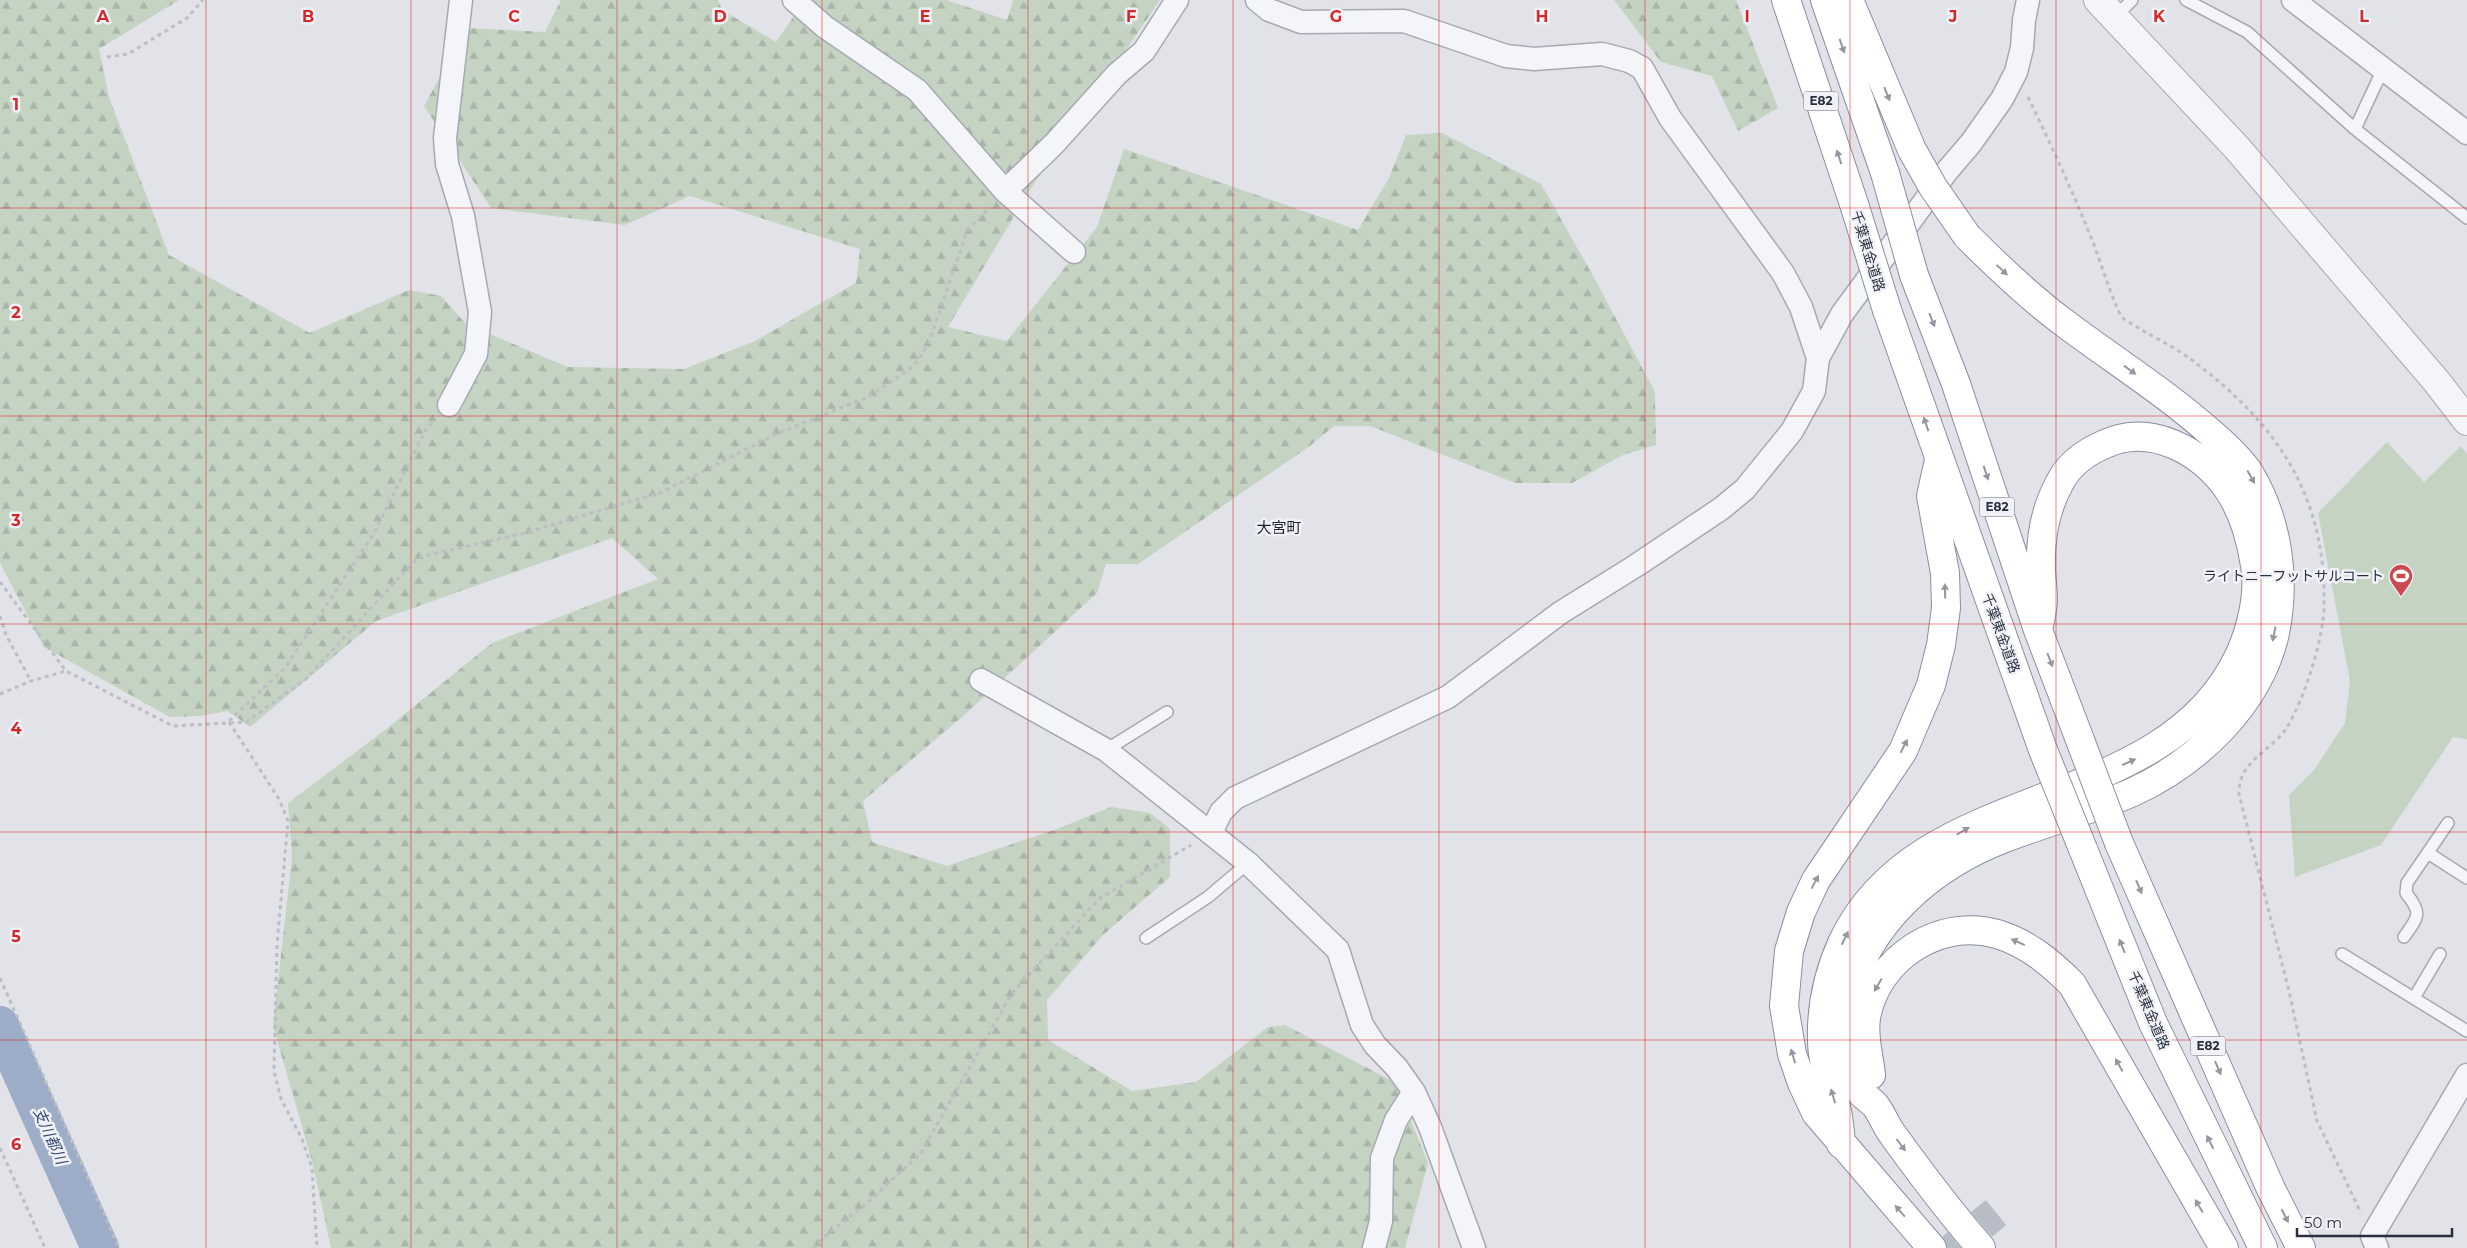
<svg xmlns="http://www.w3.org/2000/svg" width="2467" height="1248" viewBox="0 0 2467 1248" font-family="Montserrat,'Noto Sans JP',sans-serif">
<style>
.forest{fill:url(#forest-firs)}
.pitch{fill:#c5d3c2}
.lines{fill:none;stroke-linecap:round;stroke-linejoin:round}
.river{stroke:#9dadc8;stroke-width:38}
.building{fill:#b8bcc6}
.service-casing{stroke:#a6a9b3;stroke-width:14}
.minor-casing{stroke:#a6a9b3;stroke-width:25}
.tertiary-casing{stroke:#a6a9b3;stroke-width:30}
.motorway-casing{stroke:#898f9f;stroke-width:30}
.path{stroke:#bbbec4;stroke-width:3;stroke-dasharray:4 4;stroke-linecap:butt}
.service{stroke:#f4f5f8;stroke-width:11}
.minor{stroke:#f4f5f8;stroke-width:22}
.tertiary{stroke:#f4f5f8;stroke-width:28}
.motorway{stroke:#fff;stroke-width:28}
.motorway-bridge-casing{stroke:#898f9f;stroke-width:30;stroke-linecap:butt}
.motorway-bridge{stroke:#fff;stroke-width:28}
.oneway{fill:#9497a0}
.grid{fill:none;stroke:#d62828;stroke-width:1;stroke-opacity:0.55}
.labels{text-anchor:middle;stroke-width:5;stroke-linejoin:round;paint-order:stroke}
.shield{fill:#f1f2f7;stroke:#666a77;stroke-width:1}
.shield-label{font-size:12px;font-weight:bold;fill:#2a2f40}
.street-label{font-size:14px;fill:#2a2f40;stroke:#f1f2f7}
.poi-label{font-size:14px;fill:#2a2f40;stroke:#f1f2f7;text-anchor:end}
.neighbourhood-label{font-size:15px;fill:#1c2131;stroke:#f1f2f7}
.water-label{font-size:15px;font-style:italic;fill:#354a73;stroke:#f1f2f7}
.grid-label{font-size:16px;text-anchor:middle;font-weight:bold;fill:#d62828;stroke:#f1f2f7;stroke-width:5;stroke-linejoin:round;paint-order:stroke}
</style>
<defs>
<pattern id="forest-firs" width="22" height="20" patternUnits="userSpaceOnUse" patternTransform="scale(1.25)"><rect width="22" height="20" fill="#c5d3c2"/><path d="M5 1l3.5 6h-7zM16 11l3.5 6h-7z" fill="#a9b5a8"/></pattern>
</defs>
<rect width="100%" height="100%" fill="#e1e3e9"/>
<path class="forest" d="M0,0H179L99,49L109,97L169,255L310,333L409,290L441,296L466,324L568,367L684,369L755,341L856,283L860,249L690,196L625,225L491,208L424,106L467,28L545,32L561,0H718L722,10L776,42L805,0H946L1007,20L1013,0H1160L1031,188L948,327L1007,341L1097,227L1124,149L1358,230L1389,178L1406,135L1442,133L1541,184L1591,272L1655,392L1656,445L1623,455L1572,483H1515L1370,426H1334L1310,446L1138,564H1106L1097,593L962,717L863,801L872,842L947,866L1057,829L1111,807L1150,813L1170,829V877L1103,935L1047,1000L1048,1040L1132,1091L1196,1082L1268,1027L1285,1025L1396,1083L1428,1163L1405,1248H331L312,1161L273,1026L292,857L288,803L385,730L492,643L658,579L612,538L376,621L250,727L228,711L200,716L170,717L44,647L0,563Z
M1614,0H1736L1778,108L1738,131L1712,76L1661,62Z"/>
<path class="pitch" d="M2387,442L2424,482L2461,446L2467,454V739L2453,737L2381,845L2295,877L2289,795L2314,770L2345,723L2350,681L2318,513Z"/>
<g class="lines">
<path class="river" d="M0,1025L100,1248"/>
</g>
<path class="building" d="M1986,1200L2006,1225L1992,1237L1971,1212Z
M1948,1232L1957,1244L1961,1248H1947L1943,1236Z"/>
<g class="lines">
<defs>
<path id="service" d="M2186,0L2247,32L2355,129L2467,218
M2115,17L2132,0
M2355,129L2383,69
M1106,750L1167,712
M2428,853L2467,878
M2404,937C2418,917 2423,914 2406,893L2407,883L2448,823
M1146,938L1208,897L1248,863
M2342,954L2467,1031
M2414,998L2440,954"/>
<path id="minor" d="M794,0L825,27L917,90L1005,191L1074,252
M1257,0L1269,10L1301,22L1404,21L1506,56L1534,59L1602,54L1629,61L1642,68L1670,118L1783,273L1801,307L1818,358
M2293,0L2467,133
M1005,191L1054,144L1117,74L1144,51L1177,0
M449,405L476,354L480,312L463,216L447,164L445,138L461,0
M981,680L1106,750L1248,863L1338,950L1362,1025L1375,1045L1397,1068L1414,1092L1430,1127L1474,1248
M1211,833L1221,812L1235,798L1448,697L1560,613L1637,565L1722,508L1745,489L1792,431L1814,391L1818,358L1842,314L1947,171L1971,143L2002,99L2016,72L2022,48L2024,20L2028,0
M1374,1248L1381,1221L1382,1158L1396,1120L1414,1092
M2377,1248L2372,1236L2467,1075"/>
<path id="tertiary" d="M2098,0L2237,148L2437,382L2467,421"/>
<path id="motorway" d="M1786,0L1854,204
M1825,0L1885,173
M1849,0L1912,150
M1967,236C1997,266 2028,296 2063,322C2112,359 2165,392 2211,433C2225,445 2240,459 2250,474C2278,522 2286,578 2275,633C2259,704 2198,762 2133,792C2092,810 2047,822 2005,838C1932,866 1866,922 1848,1000C1842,1023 1846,1069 1859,1090C1863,1096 1870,1100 1875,1105C1882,1114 1886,1126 1893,1135C1921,1174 1950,1212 1981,1248
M1914,275L1956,384L2038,630L2080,740
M1887,310L2043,750
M2119,843L2271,1189L2301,1248
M2083,849L2153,1023L2263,1248
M1871,1075C1869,1055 1863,1038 1866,1018C1876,959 1939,917 1997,934C2027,943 2050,962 2072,984L2224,1248
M1841,1144C1840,1131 1839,1119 1836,1107C1831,1084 1822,1063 1822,1040C1821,1007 1828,974 1842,943C1919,778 2162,819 2239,656C2251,630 2260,594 2255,565C2251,540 2243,511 2228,489C2201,451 2151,423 2105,444C2086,452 2068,465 2059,484C2045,510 2040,539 2041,568C2041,578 2043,589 2043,599C2043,609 2040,620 2038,630
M1932,1248L1816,1113L1802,1083L1792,1054L1784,1006L1789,951L1801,912L1816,880L1903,751L1931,685L1941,645L1946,608L1945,573L1931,496L1939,460"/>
</defs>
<use href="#service" class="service-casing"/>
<use href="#minor" class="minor-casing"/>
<use href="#tertiary" class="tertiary-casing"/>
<use href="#motorway" class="motorway-casing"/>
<path class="path" d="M107,57L128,54L187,18L203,0
M2028,97C2051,145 2074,194 2094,245C2099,257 2116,312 2123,318C2127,322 2135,325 2140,329C2159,340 2180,350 2197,364C2280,427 2327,500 2324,607C2323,641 2304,700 2286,729C2270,752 2238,761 2239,794L2289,991L2317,1121L2361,1213
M0,582L66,671L173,726L246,722L306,679L407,569L420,557L525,533L662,492L776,434L868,397L910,369L919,359L930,340L967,231L990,207
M0,616L6,635L31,681
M0,694L31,681L66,671
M229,721L285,668L374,533L425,431L436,419
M229,722L279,799L288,821L277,944L274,1071L281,1099L302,1139L312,1168L317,1248
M0,978L119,1248
M0,1148L45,1248
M813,1248L824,1237L867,1203L921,1153L1012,993L1100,898L1191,845"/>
<use href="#service" class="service"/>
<use href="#minor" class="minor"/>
<use href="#tertiary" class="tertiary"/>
<use href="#motorway" class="motorway"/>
<defs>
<path id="motorway-bridge" d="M1912,150L1933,187L1967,236
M1885,173L1914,275
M1854,204L1887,310
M2080,740L2119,843
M2043,750L2083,849"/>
</defs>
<use href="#motorway-bridge" class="motorway-bridge-casing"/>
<use href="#motorway-bridge" class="motorway-bridge"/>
</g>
<defs><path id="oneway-solid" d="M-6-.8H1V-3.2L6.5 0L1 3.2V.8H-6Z" transform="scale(1.25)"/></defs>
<g class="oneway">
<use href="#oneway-solid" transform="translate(1842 46) rotate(71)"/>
<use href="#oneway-solid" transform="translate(1887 94) rotate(68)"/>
<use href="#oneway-solid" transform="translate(1839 157) rotate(-108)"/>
<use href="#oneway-solid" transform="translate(2002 270) rotate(43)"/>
<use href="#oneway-solid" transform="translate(1932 320) rotate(69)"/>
<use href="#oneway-solid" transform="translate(2130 370) rotate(36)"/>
<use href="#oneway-solid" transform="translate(1926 424) rotate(-109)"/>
<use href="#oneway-solid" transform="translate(1986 473) rotate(72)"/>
<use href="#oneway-solid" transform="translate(2251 477) rotate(61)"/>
<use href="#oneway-solid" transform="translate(1945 591) rotate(-92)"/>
<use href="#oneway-solid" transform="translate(2274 634) rotate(102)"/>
<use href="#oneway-solid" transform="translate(2050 660) rotate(69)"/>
<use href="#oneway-solid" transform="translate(1904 746) rotate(-63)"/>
<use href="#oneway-solid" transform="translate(2129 762) rotate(-24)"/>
<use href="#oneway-solid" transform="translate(1963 831) rotate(-30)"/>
<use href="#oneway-solid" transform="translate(1815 882) rotate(-62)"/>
<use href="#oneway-solid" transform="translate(2139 887) rotate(67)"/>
<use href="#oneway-solid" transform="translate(1845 938) rotate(-64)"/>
<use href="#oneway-solid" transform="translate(2018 942) rotate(-156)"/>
<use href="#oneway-solid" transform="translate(2122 946) rotate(-112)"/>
<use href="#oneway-solid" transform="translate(1878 985) rotate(120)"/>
<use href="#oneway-solid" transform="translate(1793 1056) rotate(-106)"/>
<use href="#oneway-solid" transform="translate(2119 1065) rotate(-119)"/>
<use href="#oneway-solid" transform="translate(2218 1068) rotate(66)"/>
<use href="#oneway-solid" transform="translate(1833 1096) rotate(-106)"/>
<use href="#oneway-solid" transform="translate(2210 1142) rotate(-116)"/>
<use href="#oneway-solid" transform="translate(1901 1145) rotate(53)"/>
<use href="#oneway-solid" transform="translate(2199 1206) rotate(-121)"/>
<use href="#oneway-solid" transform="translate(1900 1211) rotate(-131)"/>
<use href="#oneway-solid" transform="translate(2285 1216) rotate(63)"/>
</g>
<path class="grid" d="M206,0V1248M411,0V1248M617,0V1248M822,0V1248M1028,0V1248M1233,0V1248M1439,0V1248M1645,0V1248M1850,0V1248M2056,0V1248M2261,0V1248M0,208H2467M0,416H2467M0,624H2467M0,832H2467M0,1040H2467"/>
<defs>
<symbol id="stadium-pin" viewBox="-11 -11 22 30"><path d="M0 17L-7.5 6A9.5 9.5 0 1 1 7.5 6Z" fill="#ca4a4f" stroke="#f1f2f7"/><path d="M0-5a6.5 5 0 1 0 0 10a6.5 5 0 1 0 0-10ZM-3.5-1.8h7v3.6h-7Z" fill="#fff"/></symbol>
</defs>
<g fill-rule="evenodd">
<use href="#stadium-pin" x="2387" y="562" width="28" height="38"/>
</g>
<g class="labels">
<g class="shield">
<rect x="1803.5" y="91.5" width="35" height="19" rx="4"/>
<rect x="1979.5" y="497.5" width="35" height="19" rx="4"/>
<rect x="2190.5" y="1036.5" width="35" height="19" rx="4"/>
</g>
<g class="shield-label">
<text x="1821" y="105">E82</text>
<text x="1997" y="511">E82</text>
<text x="2208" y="1050">E82</text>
</g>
<g class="street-label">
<text transform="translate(1868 251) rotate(73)" y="5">千葉東金道路</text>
<text transform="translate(2001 633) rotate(70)" y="5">千葉東金道路</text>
<text transform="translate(2149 1010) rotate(67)" y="5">千葉東金道路</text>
</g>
<g class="poi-label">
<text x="2384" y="581">ライトニーフットサルコート</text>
</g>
<g class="neighbourhood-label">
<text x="1279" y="533">大宮町</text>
</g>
<g class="water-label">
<text transform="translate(50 1136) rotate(66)" y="5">支川都川</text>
</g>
</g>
<g class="grid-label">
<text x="103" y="22">A</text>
<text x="308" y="22">B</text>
<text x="514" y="22">C</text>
<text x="720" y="22">D</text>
<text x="925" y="22">E</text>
<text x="1131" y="22">F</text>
<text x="1336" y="22">G</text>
<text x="1542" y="22">H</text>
<text x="1747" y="22">I</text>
<text x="1953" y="22">J</text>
<text x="2159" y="22">K</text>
<text x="2364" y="22">L</text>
<text x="16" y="110">1</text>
<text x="16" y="318">2</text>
<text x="16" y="526">3</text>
<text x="16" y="734">4</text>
<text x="16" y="942">5</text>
<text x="16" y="1150">6</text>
</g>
<path d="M2297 1228v8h155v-8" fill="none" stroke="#2a2f40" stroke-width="2.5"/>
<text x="2304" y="1228" font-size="15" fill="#2a2f40" stroke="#f1f2f7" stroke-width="4" paint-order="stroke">50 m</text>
</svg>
